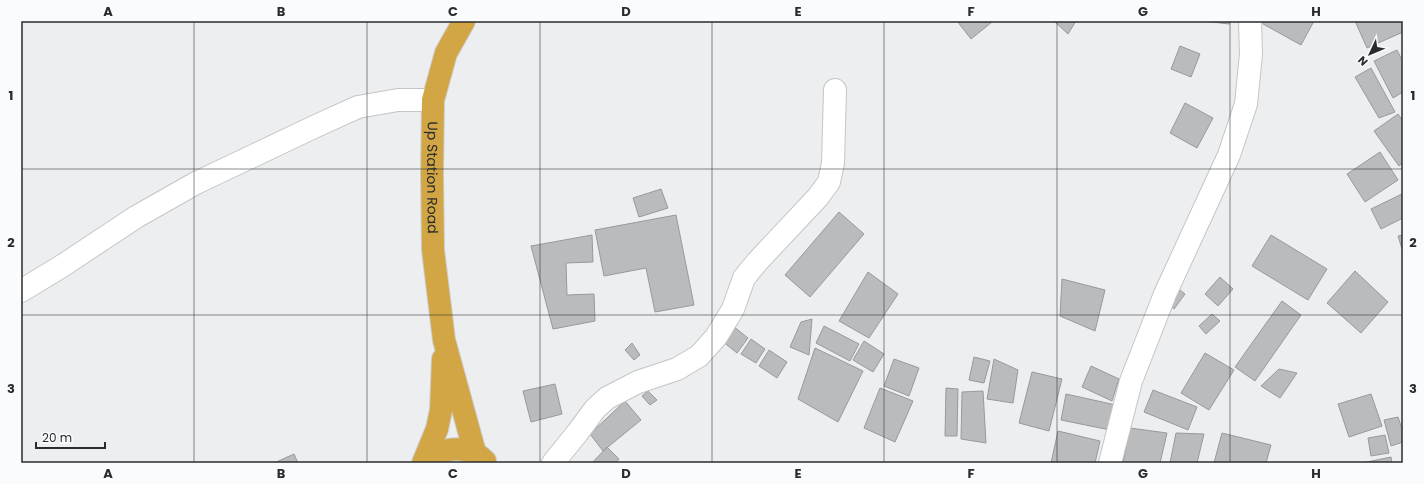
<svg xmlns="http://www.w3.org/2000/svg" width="1424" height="484" viewBox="0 0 1424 484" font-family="Poppins,sans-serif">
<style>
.building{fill:#b9bbbd;stroke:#98999c}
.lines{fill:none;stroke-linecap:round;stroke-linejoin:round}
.minor-casing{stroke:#c3c5c7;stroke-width:24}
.tertiary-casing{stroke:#c3c5c7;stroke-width:24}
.trunk-casing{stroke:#ccc;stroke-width:24}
.minor{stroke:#fff;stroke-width:22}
.tertiary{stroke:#fff;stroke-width:22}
.trunk{stroke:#d2a644;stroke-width:22}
.grid{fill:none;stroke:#2a2b2c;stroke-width:1;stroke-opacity:0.55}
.labels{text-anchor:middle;stroke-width:3;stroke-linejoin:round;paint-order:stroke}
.street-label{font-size:14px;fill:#2a2b2c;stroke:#fafbfd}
.neatline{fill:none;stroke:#2a2b2c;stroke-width:1.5}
.grid-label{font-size:13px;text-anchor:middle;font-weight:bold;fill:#2a2b2c}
</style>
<rect width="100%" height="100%" fill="#eceef0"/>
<path class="building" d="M957,21H991L992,22L971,39Z
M1054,21H1076L1068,34Z
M1203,21H1230L1229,24Z
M1264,21H1314L1301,45L1263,24Z
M1355,21H1403V32L1367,48Z
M1180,46L1200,54L1191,77L1171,69Z
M1397,50L1403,62V92L1393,98L1374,61Z
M1371,68L1395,112L1379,118L1355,77Z
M1185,103L1213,118L1197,148L1170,133Z
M1398,114L1403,121V163L1399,166L1374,131Z
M1380,152L1398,180L1365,202L1347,174Z
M661,189L668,208L639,217L633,198Z
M1402,194L1403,196V218L1381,229L1371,209Z
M839,212L864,234L810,297L785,275Z
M676,215L694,305L655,312L646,268L604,276L595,230Z
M592,235L593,262L566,263L567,295L594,294L595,321L553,329L531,246Z
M1271,235L1327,269L1308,300L1252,266Z
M1403,235V249H1402L1398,236Z
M1355,271L1388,302L1361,333L1327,303Z
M868,272L898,294L869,338L839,321Z
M1220,277L1233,289L1218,306L1205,294Z
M1062,279L1105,290L1095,331L1060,316Z
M1176,287L1185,294L1174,309L1165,301Z
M1282,301L1301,315L1255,381L1235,367Z
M1212,314L1220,321L1206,334L1199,326Z
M812,319L809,355L790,347L801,322Z
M733,326L748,338L737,353L722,341Z
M824,326L859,344L850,361L816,343Z
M751,339L765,349L756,363L741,354Z
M864,341L884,354L873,372L853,360Z
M632,343L640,355L634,360L625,350Z
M815,348L863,371L838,422L798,399Z
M769,350L787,362L777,378L759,366Z
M1205,353L1234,370L1209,410L1181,393Z
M974,357L990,361L984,383L969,380Z
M894,359L919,368L909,396L884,386Z
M994,359L1018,370L1013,403L987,399Z
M1091,366L1119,379L1112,401L1082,387Z
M1279,369L1297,373L1280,398L1261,386Z
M1032,372L1062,379L1049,431L1019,423Z
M555,384L562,414L531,422L523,391Z
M880,388L913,401L895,442L864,428Z
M946,388L958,389L957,436H945Z
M1153,390L1197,407L1188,430L1144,412Z
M648,391L657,400L650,405L642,396Z
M983,391L986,443L961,439L962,392Z
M1066,394L1116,405L1110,430L1061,420Z
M1371,394L1382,426L1349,437L1338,404Z
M625,401L641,420L603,451L590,434Z
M1398,417L1403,432V442L1391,446L1384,420Z
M1130,428L1167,433L1160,463H1123Z
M1058,431L1100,441L1095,463H1051Z
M1176,433L1204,434L1197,463H1170Z
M1222,433L1271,445L1266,463H1214Z
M1385,435L1389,453L1371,456L1368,438Z
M607,447L619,459L616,463H592Z
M294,454L298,463H274Z
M1391,457L1392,463H1362Z"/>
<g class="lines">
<defs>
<path id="minor" d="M553,463L578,432L595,409L607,398L638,382L677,369L699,356L716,337L733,309L744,278L757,262L818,197L829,182L833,163L835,90
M1110,463L1131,381L1165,294L1229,155L1246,104L1251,54L1250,21"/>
<path id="tertiary" d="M21,291L62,266L136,217L196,183L316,126L358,107L398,100H433"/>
<g id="trunk">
<path id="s1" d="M464,21L446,53L433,100L432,174L433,250L444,340L475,453"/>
<path d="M423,463L437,429L441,410L443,359"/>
<path d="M426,463C437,449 458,446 475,453C478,455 482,458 485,461"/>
</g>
</defs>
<use href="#minor" class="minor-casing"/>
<use href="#tertiary" class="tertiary-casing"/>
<use href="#trunk" class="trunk-casing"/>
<use href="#minor" class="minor"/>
<use href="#tertiary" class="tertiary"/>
<use href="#trunk" class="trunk"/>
</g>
<path class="grid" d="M194,21V463M367,21V463M540,21V463M712,21V463M884,21V463M1057,21V463M1230,21V463M21,169H1403M21,315H1403"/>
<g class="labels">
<g class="street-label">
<text dy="5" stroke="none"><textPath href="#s1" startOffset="163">Up Station Road</textPath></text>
</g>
</g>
<rect width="1424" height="484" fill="none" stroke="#fafbfd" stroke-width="44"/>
<g transform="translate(1370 54) rotate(226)" stroke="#fafbfd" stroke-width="3" paint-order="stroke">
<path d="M0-3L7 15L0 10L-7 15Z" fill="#2a2b2c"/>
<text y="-6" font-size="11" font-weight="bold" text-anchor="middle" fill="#2a2b2c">N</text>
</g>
<path d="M36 442v6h69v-6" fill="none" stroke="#2a2b2c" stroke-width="2"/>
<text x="42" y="442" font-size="12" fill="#2a2b2c" stroke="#fafbfd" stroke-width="3" paint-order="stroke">20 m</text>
<rect x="22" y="22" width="1380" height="440" class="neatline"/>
<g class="grid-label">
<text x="108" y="16">A</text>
<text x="281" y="16">B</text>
<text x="453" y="16">C</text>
<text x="626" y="16">D</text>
<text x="798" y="16">E</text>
<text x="971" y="16">F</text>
<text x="1143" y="16">G</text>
<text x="1316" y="16">H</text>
<text x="11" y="100">1</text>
<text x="1413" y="100">1</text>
<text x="11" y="247">2</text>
<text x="1413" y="247">2</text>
<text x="11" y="393">3</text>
<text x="1413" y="393">3</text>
<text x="108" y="478">A</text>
<text x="281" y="478">B</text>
<text x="453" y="478">C</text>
<text x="626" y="478">D</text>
<text x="798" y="478">E</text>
<text x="971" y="478">F</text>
<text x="1143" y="478">G</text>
<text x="1316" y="478">H</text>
</g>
</svg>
